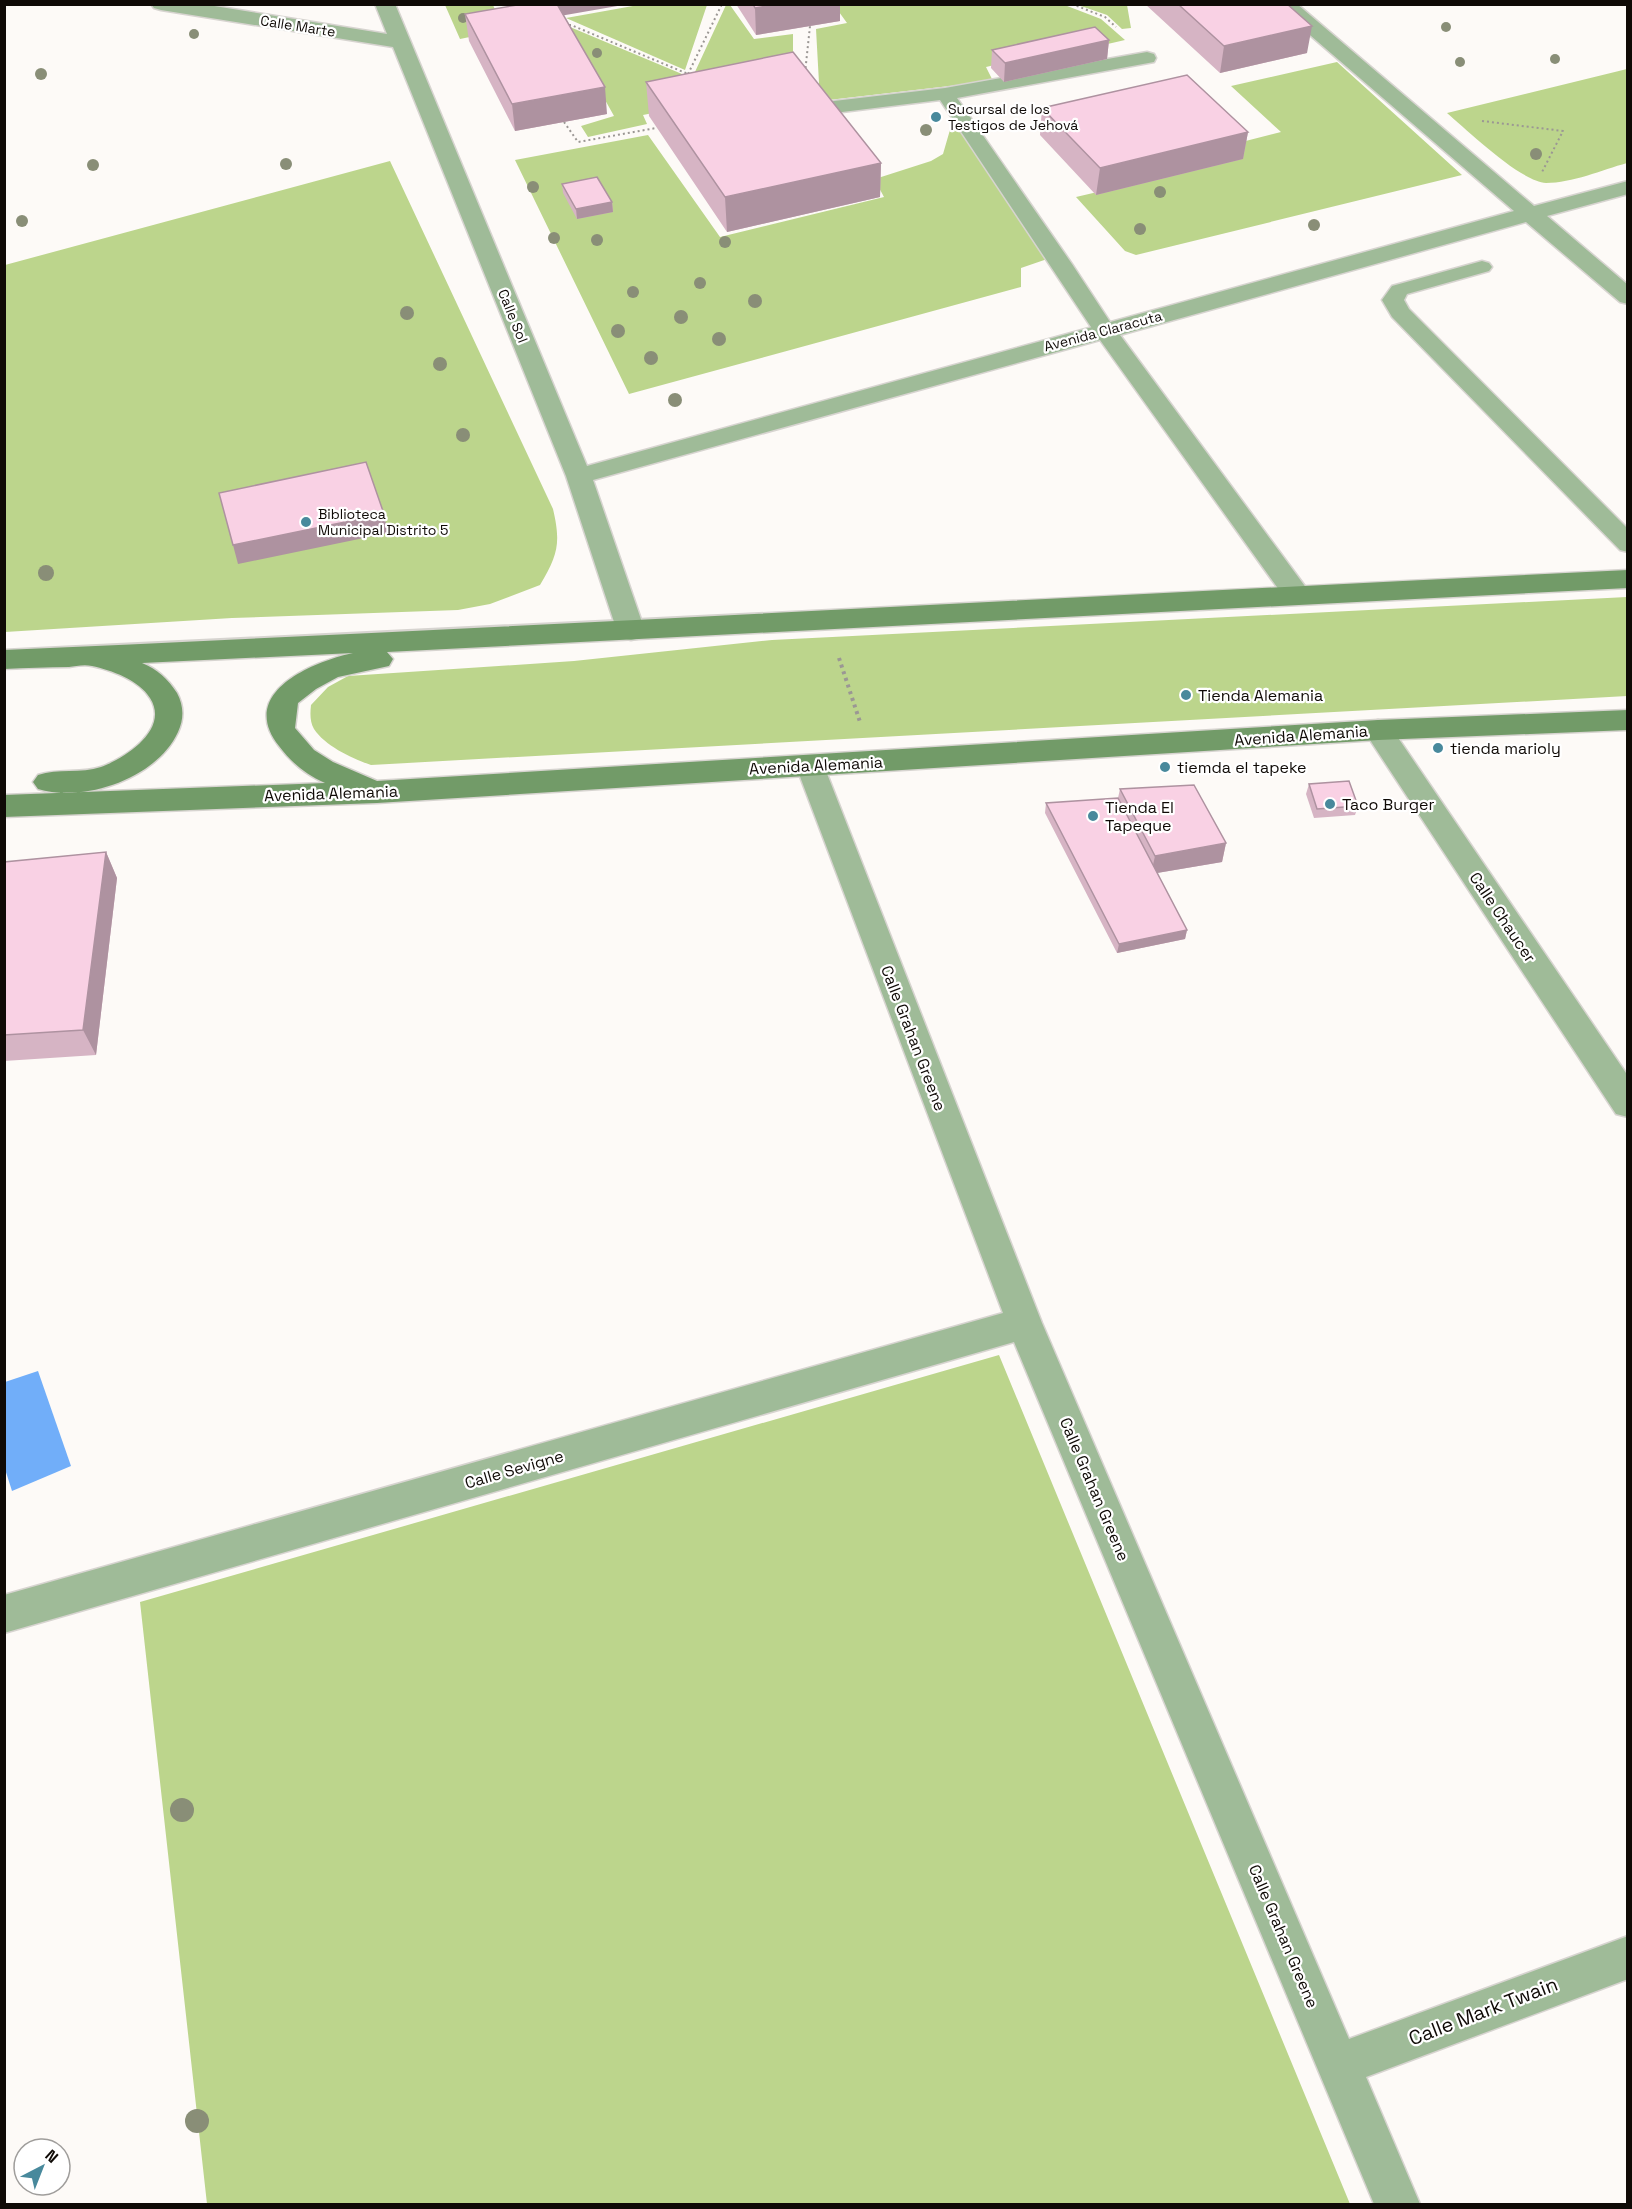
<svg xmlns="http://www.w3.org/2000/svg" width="1632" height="2209" viewBox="0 0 1632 2209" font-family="'Space Grotesk',sans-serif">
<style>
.green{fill:#bcd58c}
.water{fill:#71aef9}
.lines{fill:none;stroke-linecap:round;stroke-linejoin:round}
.lane-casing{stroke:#d7d4d0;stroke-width:3}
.street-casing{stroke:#d7d4d0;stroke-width:3}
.secondary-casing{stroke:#d7d4d0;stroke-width:3}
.path-far1{stroke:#9b9794;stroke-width:2;stroke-dasharray:2 3;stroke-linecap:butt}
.path{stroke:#9b9794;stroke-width:4;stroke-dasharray:3 4;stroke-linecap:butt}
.lane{fill:#9fbb98;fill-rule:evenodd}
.street{fill:#9fbb98;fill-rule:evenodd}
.secondary{fill:#729b68;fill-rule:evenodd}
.tree{fill:#898e77}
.wall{fill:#d6b4c4}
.shaded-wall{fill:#ae92a0}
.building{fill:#f9d1e4;stroke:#ae92a0;stroke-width:1.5}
.poi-dot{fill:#48899c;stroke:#fff;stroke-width:2}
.labels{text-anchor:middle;stroke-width:4.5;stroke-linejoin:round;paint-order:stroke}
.far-street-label{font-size:14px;fill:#0f0a06;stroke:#fff}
.far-poi-label{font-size:14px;fill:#0f0a06;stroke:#fff;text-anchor:start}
.poi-label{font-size:16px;fill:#0f0a06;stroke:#fff;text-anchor:start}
.street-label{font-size:16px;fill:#0f0a06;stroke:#fff}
.near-street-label{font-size:20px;fill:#0f0a06;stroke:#fff}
</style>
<rect width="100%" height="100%" fill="#fdfaf7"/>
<path class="green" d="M644,4L707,5L685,70L566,18Z
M1062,4L1101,19L1125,40L1099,46L1093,42L986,67L993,81L820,101L816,29L847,23L834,5Z
M445,5H493L504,30L460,39Z
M726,5H730L754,39L793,34V83L694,74Z
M1078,5H1127L1131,28L1122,29L1107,15Z
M570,27L682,74L703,103L643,115L647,124L588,137L581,126L614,116L565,28Z
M1337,62L1462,175L1136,255L1125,251L1076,197L1243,158L1230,145L1281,132L1231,86Z
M1627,69V163C1602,170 1572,183 1546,183C1521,182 1467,130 1447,113Z
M954,116L1053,257L1021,268V287L629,394L515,160L648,135L720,237L884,197L877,184L878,178L931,161L943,154Z
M390,161L553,509C561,543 558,555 540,585L490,604L458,610L232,618L5,632V265Z
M1627,597V696L371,765C353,759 325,746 314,729C310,722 310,714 311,705L328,687L348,676L574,661L772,640Z
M999,1355L1350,2204H207L140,1602Z"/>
<path class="water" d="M38,1371L71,1466L12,1491L5,1469V1382Z"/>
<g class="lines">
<defs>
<path id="lane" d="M1147,52L1154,54L1156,58L1154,62L957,98L1072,264L1116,331L1113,336L1105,337L1097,336L940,100L834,113L827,111L824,107L827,103L834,101L945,88Z
M1482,261L1489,263L1492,267L1489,271L1407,294L1404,300L1409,309L1628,529V552L1620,550L1392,317L1382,300L1392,286Z"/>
<path id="street" d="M151,4H202L387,34L375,4H395L587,466L1514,211L1274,4H1297L1534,206L1628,181V194L1547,216L1628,285V304L1620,302L1526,222L1120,335L1307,589L1310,595L1307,601L1297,604L1287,601L1100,340L593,480L645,631L641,638L631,640L621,638L617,631L566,476L393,47L161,10L154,8Z
M1378,720L1388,723L1628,1076V1117L1616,1114L1368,737L1364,730L1368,723Z
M810,756L820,759L824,766L1042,1323L1349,2039L1628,1936V1979L1366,2077L1420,2204H1374L1014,1342L4,1633V1595L1003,1313L796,766L800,759Z"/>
<path id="secondary" d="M1628,570V588L387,652L393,659L389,666L338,677L316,689L298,703L295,728L314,750L333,762L377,781L1378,720L1628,710V730L1378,740L377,803L4,817V795L325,783C305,774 292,763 279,746C237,693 312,662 353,653L142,663C157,669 168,679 177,693C184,706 184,719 178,732C157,778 85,803 38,789L33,782L38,775C58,768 81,774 101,767C126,758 170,729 150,698C139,680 111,670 92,666C85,664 75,666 69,667C47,667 26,668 4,669V650C546,626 1086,596 1628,570Z"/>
</defs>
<use href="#lane" class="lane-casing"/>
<use href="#street" class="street-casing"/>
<use href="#secondary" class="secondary-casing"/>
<path class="path-far1" d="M1072,4L1105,17L1116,27
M564,25H571L688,74
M805,73L810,26
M688,74L722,4
M1482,121L1563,131L1541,174
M564,122L578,142L656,128"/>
<path class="path" d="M839,658L860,722"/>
<use href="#lane" class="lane"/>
<use href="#street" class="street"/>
<use href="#secondary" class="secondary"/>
</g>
<g class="tree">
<circle cx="463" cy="18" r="5"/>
<circle cx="1446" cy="27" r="5"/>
<circle cx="194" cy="34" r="5"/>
<circle cx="597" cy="53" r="5"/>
<circle cx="1555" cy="59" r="5"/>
<circle cx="1460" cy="62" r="5"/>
<circle cx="41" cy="74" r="6"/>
<circle cx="926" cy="130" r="6"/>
<circle cx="1536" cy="154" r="6"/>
<circle cx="286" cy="164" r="6"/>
<circle cx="93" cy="165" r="6"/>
<circle cx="533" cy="187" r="6"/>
<circle cx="1160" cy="192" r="6"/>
<circle cx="22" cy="221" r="6"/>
<circle cx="1314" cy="225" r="6"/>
<circle cx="1140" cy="229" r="6"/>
<circle cx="554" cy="238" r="6"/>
<circle cx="597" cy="240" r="6"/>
<circle cx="725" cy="242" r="6"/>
<circle cx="700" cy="283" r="6"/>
<circle cx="633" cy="292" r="6"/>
<circle cx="755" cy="301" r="7"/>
<circle cx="407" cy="313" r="7"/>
<circle cx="681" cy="317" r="7"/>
<circle cx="618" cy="331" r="7"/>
<circle cx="719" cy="339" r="7"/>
<circle cx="651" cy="358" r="7"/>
<circle cx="440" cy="364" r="7"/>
<circle cx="675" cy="400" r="7"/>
<circle cx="463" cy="435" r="7"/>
<circle cx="46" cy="573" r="8"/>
<circle cx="182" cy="1810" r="12"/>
<circle cx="197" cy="2121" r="12"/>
</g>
<path class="wall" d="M736,4H840V21L756,35Z
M1145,4H1287L1307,53L1220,73Z
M465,14L563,16L607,114L515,131L469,41Z
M1109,40L1107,59L1004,82L991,68L992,50Z
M646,82L881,163L880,197L727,232L649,116Z
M1042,108L1248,132L1243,159L1096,195L1040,135Z
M562,184L612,202L613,212L577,219L563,193Z
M1309,784L1358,806L1355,815L1314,818L1306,794Z
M1120,789L1226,843L1222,862L1157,873L1187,930L1185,939L1117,953L1045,813L1046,803L1118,798Z
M106,852L117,878L96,1055L4,1061V862Z"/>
<path class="shaded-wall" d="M529,4H629L531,21Z
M778,4H840V21L756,35L755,8Z
M1312,26L1307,53L1220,73L1224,46Z
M1109,40L1107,59L1004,82L1005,63Z
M605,87L607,114L515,131L512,104Z
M1248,132L1243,159L1096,195L1100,168Z
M881,163L880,197L727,232L725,197Z
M612,202L613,212L577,219L576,209Z
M384,514L388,533L238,564L233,545Z
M1226,843L1222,862L1151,874L1155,856Z
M106,852L117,878L96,1055L83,1030Z
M1187,930L1185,939L1117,953L1119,944Z"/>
<path class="building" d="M523,4H557L605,87L512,104L465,14Z
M753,4H778L755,8Z
M1178,4H1287L1312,26L1224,46Z
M1095,27L1109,40L1005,63L992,50Z
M793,52L881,163L725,197L646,82Z
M1187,75L1248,132L1100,168L1042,108Z
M597,177L612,202L576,209L562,184Z
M366,462L384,514L233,545L219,493Z
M1349,781L1358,806L1317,809L1309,784Z
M1194,785L1226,843L1155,856L1120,789Z
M1118,798L1187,930L1119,944L1046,803Z
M106,852L83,1030L4,1035V862Z"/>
<g class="poi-dot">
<circle cx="936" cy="117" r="6"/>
<circle cx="306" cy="522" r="6"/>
<circle cx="1186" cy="695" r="6"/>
<circle cx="1438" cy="748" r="6"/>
<circle cx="1165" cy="767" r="6"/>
<circle cx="1330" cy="804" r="6"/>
<circle cx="1093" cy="816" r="6"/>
</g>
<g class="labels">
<g class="far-street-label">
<text transform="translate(298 26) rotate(9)" y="5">Calle Marte</text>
<text transform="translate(513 316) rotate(68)" y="5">Calle Sol</text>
<text transform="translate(1103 331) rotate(-15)" y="5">Avenida Claracuta</text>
</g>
<g class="far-poi-label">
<text x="948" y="114">Sucursal de los<tspan x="948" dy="16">Testigos de Jehová</tspan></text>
<text x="318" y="519">Biblioteca<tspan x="318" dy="16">Municipal Distrito 5</tspan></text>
</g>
<g class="poi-label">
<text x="1198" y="701">Tienda Alemania</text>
<text x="1450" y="754">tienda marioly</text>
<text x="1177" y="773">tiemda el tapeke</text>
<text x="1342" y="810">Taco Burger</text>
<text x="1105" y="813">Tienda El<tspan x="1105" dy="18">Tapeque</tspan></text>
</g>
<g class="street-label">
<text transform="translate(1301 735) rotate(-4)" y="6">Avenida Alemania</text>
<text transform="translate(816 765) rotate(-3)" y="6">Avenida Alemania</text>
<text transform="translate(331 793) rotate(-2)" y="6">Avenida Alemania</text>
<text transform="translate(1503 917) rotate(56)" y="6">Calle Chaucer</text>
<text transform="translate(914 1038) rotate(69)" y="6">Calle Grahan Greene</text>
<text transform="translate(514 1469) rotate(-16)" y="6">Calle Sevigne</text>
<text transform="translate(1095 1489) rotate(67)" y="6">Calle Grahan Greene</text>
<text transform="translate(1284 1936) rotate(67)" y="6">Calle Grahan Greene</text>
</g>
<g class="near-street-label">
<text transform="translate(1483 2011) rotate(-21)" y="7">Calle Mark Twain</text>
</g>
</g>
<rect width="1632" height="2209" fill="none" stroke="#0f0a06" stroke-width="12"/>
<g transform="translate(42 2167) rotate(42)"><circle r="28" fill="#ffffff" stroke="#9f9d9b" stroke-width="1.5"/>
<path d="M0-4.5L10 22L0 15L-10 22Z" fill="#48899c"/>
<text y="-9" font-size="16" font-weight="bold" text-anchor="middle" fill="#0f0a06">N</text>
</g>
</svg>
